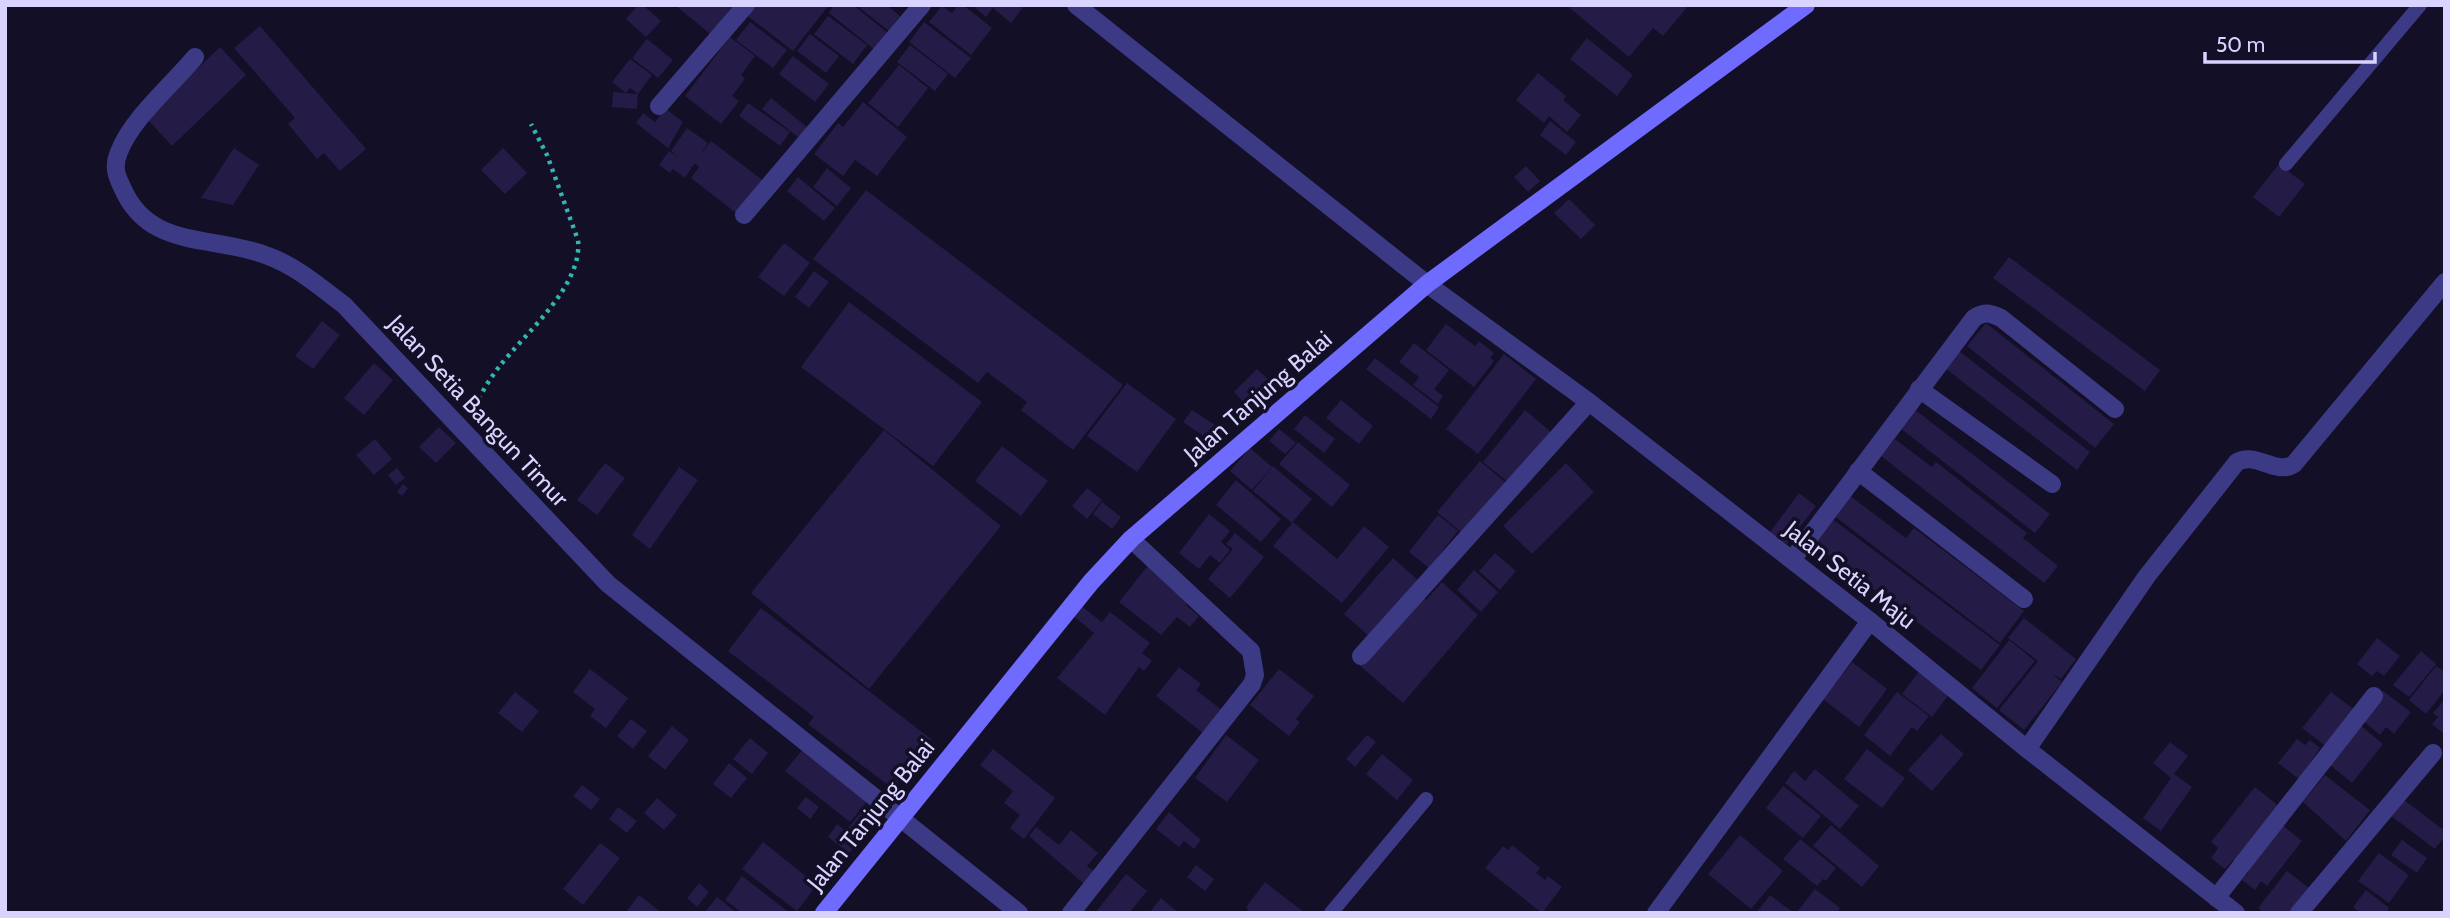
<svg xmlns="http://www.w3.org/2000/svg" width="2450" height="918" viewBox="0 0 2450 918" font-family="Cabin,sans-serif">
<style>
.building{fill:#241b47}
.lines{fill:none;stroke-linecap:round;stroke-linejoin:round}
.path{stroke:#2fb8b0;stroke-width:4.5;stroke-dasharray:3.5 5;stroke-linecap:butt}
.lane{stroke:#3d3a85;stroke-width:14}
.street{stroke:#3d3a85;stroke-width:18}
.secondary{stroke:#6f6bff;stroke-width:18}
.labels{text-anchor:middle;stroke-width:7;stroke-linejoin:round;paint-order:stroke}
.street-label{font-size:24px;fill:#d9d4ff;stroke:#130f26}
</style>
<rect width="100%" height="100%" fill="#130f26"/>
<path class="building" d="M638,5H643L661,21L646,37L626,19Z
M675,5H729L732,7L710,34Z
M751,5H829L793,51L745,14Z
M834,5H853L888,33L875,50L829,13Z
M856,5H887L900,16L889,31Z
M958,5H963L992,28L971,55L929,22L942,6L952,13Z
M972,5H1025L1011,23L993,8L986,17Z
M1566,5H1689L1663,36L1653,28L1629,57Z
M828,16L867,45L853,64L814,34Z
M750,22L787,50L773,68L736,40Z
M924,22L971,58L955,78L909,42Z
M260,26L366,149L340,171L324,153L317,159L288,124L295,118L234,48Z
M810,34L839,56L826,73L797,51Z
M730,37L755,56L741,75L745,79L732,96L739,101L721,124L685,96Z
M1587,38L1633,75L1617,96L1570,59Z
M647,39L673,60L658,78L632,58Z
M910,45L948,74L935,91L897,62Z
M220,47L246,75L172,146L146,118Z
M793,56L829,84L815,102L779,74Z
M630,59L652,75L638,94L630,88L626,93L612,82Z
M899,65L928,88L898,127L868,103Z
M1538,73L1566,96L1563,100L1581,115L1567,132L1549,116L1544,123L1516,100Z
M613,92L638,94L637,109L612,107Z
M771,98L812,131L803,141L762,109Z
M863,102L907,137L877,176L855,160L843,176L814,154L838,123L843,127Z
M748,103L790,132L780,146L739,116Z
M665,108L683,122L668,148L636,123L643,113L655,122Z
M1550,121L1576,142L1566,155L1540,135Z
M687,128L708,143L685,178L673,169L670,173L659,165L669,151L679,158L671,151Z
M711,141L765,182L736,213L691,178L699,167L694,163Z
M234,148L259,165L233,205L201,198Z
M503,148L527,173L505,194L481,170Z
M2279,164L2305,184L2279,217L2253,197Z
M1526,166L1540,181L1528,192L1514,177Z
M827,168L851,188L837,206L813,187Z
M798,177L835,208L824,221L787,191Z
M866,190L1123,385L1073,450L1021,410L1027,402L987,372L978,383L813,259Z
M1569,199L1595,225L1581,239L1554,213Z
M784,243L810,263L784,296L758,277Z
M2009,257L2160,370L2145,391L1993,278Z
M814,271L829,282L809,308L795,297Z
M849,302L982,402L933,466L801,367Z
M322,321L340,335L313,369L295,356Z
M1986,323L2114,424L2095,448L1967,346Z
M1446,324L1475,346L1479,341L1494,353L1490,358L1494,361L1474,387L1426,350Z
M1414,343L1449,370L1434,389L1443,396L1438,404L1413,385L1419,377L1399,362Z
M1959,351L2090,452L2077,470L1946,369Z
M1504,354L1536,379L1478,454L1446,429Z
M1375,358L1439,407L1431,419L1366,369Z
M374,363L393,380L364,415L344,398Z
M1257,369L1273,384L1249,408L1234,392Z
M1127,383L1176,419L1137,472L1087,436Z
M1341,400L1373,426L1359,444L1326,418Z
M1914,409L2050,514L2035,533L1900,428Z
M1192,410L1221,429L1212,442L1183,422Z
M1525,410L1551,432L1509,483L1483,462Z
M1305,415L1335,439L1324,453L1294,429Z
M439,427L456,443L436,463L419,447Z
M1279,429L1296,443L1285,454L1269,441Z
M884,430L1001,526L869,689L751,593Z
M375,439L392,459L374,475L356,455Z
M1895,439L1932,467L1936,462L2027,533L2023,538L2058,566L2044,583L1881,456Z
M1298,442L1350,485L1332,507L1279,464Z
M1002,446L1048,481L1021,516L975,481Z
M1250,448L1272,467L1252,490L1230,471Z
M1480,461L1506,483L1462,533L1437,512Z
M605,463L625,478L597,515L577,500Z
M1566,463L1594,492L1532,554L1503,526Z
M1273,466L1312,499L1292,523L1253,491Z
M679,467L698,480L650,549L632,535Z
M397,468L405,478L396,485L388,475Z
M1236,480L1281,519L1261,542L1216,505Z
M403,484L408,488L402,496L397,492Z
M1087,488L1102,500L1087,519L1072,506Z
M1799,493L1816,506L1787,544L1770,532Z
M1849,495L1906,538L1914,528L2024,611L2000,643L1833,515Z
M1102,502L1121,517L1112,529L1093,514Z
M1209,514L1230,531L1221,542L1230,550L1220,563L1210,555L1199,569L1179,553Z
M1438,515L1458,531L1429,568L1409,552Z
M1831,518L2000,645L1981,670L1812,543Z
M1293,522L1337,559L1364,526L1389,547L1342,603L1273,546Z
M1235,533L1264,557L1230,598L1208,579L1233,549L1226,544Z
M1495,553L1516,571L1500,590L1479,571Z
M1393,558L1420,582L1371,638L1344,614Z
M1149,564L1191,599L1186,605L1199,616L1190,627L1177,617L1161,635L1119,602Z
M1474,570L1498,592L1481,612L1457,590Z
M1442,582L1478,615L1403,703L1359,665L1421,596L1426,600Z
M1080,605L1102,622L1110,612L1150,643L1142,653L1152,661L1144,671L1139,667L1105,715L1057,678L1094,633L1072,615Z
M761,608L931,739L893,789L808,724L814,717L728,651Z
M2024,618L2076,659L2061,679L2051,673L2062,682L2024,730L1999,710L2038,661L2008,638Z
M2377,638L2400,656L2384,676L2377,671L2372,676L2357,664Z
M2009,640L2035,661L1997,708L1972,688Z
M2421,651L2436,664L2409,697L2393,685Z
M1852,662L1887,689L1859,727L1823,699Z
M2436,666L2445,672V690L2426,714L2409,700Z
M1179,667L1201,684L1196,690L1222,710L1203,733L1156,696Z
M590,669L628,698L606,728L590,716L595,709L573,692Z
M1279,669L1314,696L1296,719L1300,722L1289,736L1250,705Z
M1920,670L1950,693L1932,717L1902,694Z
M2383,691L2411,712L2394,734L2386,727L2380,735L2361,719Z
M515,692L539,711L522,732L498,713Z
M1897,692L1929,716L1917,731L1912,727L1890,756L1864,735Z
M2331,692L2356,711L2327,747L2302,728Z
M2445,699V730L2443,733L2432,724L2438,717L2433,713Z
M631,719L647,731L633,749L617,736Z
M2360,725L2383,744L2352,783L2329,764Z
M672,726L689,740L665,770L648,756Z
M1941,734L1964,754L1932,791L1908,770Z
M1226,735L1259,760L1227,802L1195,778Z
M1367,735L1376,742L1355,767L1346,759Z
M750,738L768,753L752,774L733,759Z
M2297,739L2305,745L2310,740L2320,748L2299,779L2278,763Z
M2170,742L2188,756L2174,774L2192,787L2161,831L2143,818L2171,778L2153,763Z
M803,749L868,800L850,822L785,771Z
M993,749L1055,798L1024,839L1010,828L1020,815L1004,803L1013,791L980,765Z
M1867,749L1905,778L1882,808L1844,779Z
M1382,754L1413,780L1397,800L1366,774Z
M729,763L747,778L731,798L713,784Z
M1815,769L1859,806L1840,829L1785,783L1794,771L1805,781Z
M2325,775L2370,810L2346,841L2303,802Z
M582,785L600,799L591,810L573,796Z
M1783,786L1821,816L1803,838L1766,808Z
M2255,787L2280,807L2237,863L2233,860L2225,869L2211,858L2218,848L2211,842Z
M806,797L819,807L810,819L797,808Z
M657,798L677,815L664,830L644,813Z
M2404,800L2445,831V836L2435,849L2391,816Z
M618,807L637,821L627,833L609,819Z
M863,810L875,820L859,839L847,829Z
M1169,812L1201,840L1194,849L1184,841L1179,847L1156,829Z
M2280,823L2302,841L2267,886L2261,881L2255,890L2242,880L2249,872L2245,869Z
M837,824L859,841L849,853L828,837Z
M1831,825L1879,866L1862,887L1813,846Z
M1036,827L1059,845L1071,830L1098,853L1087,866L1095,872L1085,885L1029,836Z
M1740,835L1783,871L1751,909L1708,874Z
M1800,839L1836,868L1826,881L1823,879L1817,886L1783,859Z
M2402,840L2427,858L2417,873L2391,855Z
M763,842L817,885L797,911L742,869Z
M600,843L620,858L583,905L563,889Z
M1512,845L1540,868L1536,873L1545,880L1548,876L1562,887L1542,913L1485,868L1503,846L1508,850Z
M2379,853L2409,875L2389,903L2358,881Z
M1196,865L1214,879L1205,891L1187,877Z
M2287,871L2313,891L2296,913H2264L2258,908Z
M1126,874L1147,891L1129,913H1095Z
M742,876L790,913H742L725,900Z
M1265,882L1305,913H1245L1248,909L1246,907Z
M699,883L709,892L697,907L687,898Z
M1815,889L1840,908L1837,913H1796Z
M2366,890L2389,908L2386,913H2361L2353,907Z
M639,895L662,913H625Z
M1770,895L1794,913H1756Z
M717,897L737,913H704Z
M1161,898L1179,913H1149Z"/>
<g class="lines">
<path class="path" d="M471,414C479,397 488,381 499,367C525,333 583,286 578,240L547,155L531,124"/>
<path class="lane" d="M2286,164L2420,5
M1331,913L1426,799"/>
<path class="street" d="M1076,5L1427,284L1589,402L1870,621L2027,749L2236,913
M195,57C173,84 131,119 119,152C113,166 116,175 122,187C149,251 213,234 268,256C296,266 320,287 344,305L608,584L1019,913
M659,106L746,5
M744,215L922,5
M1919,389L2052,484
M1858,471L2024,599
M1792,560L1974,318C1985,311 1990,313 2001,318L2115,409
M1361,656L1589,402
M2027,749L2147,576L2237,462C2256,451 2276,476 2294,464L2445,282
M2216,898L2374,696
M1071,913L1252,684L1255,675L1251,651L1131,539
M1656,913L1870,621
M2299,913L2433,753"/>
<path class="secondary" d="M824,913L1091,582L1131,539L1427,284L1806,5"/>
</g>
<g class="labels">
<g class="street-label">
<text transform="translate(1258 397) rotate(-41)" y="8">Jalan Tanjung Balai</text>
<text transform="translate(478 411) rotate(47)" y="8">Jalan Setia Bangun Timur</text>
<text transform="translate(1850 575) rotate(38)" y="8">Jalan Setia Maju</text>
<text transform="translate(871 815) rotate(-51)" y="8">Jalan Tanjung Balai</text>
</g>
</g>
<rect width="2450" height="918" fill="none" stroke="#d9d4ff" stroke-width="14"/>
<path d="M2205 52v10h170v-10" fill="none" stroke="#d9d4ff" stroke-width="3.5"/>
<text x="2216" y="52" font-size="21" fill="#d9d4ff" stroke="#130f26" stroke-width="5" paint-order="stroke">50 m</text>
</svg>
